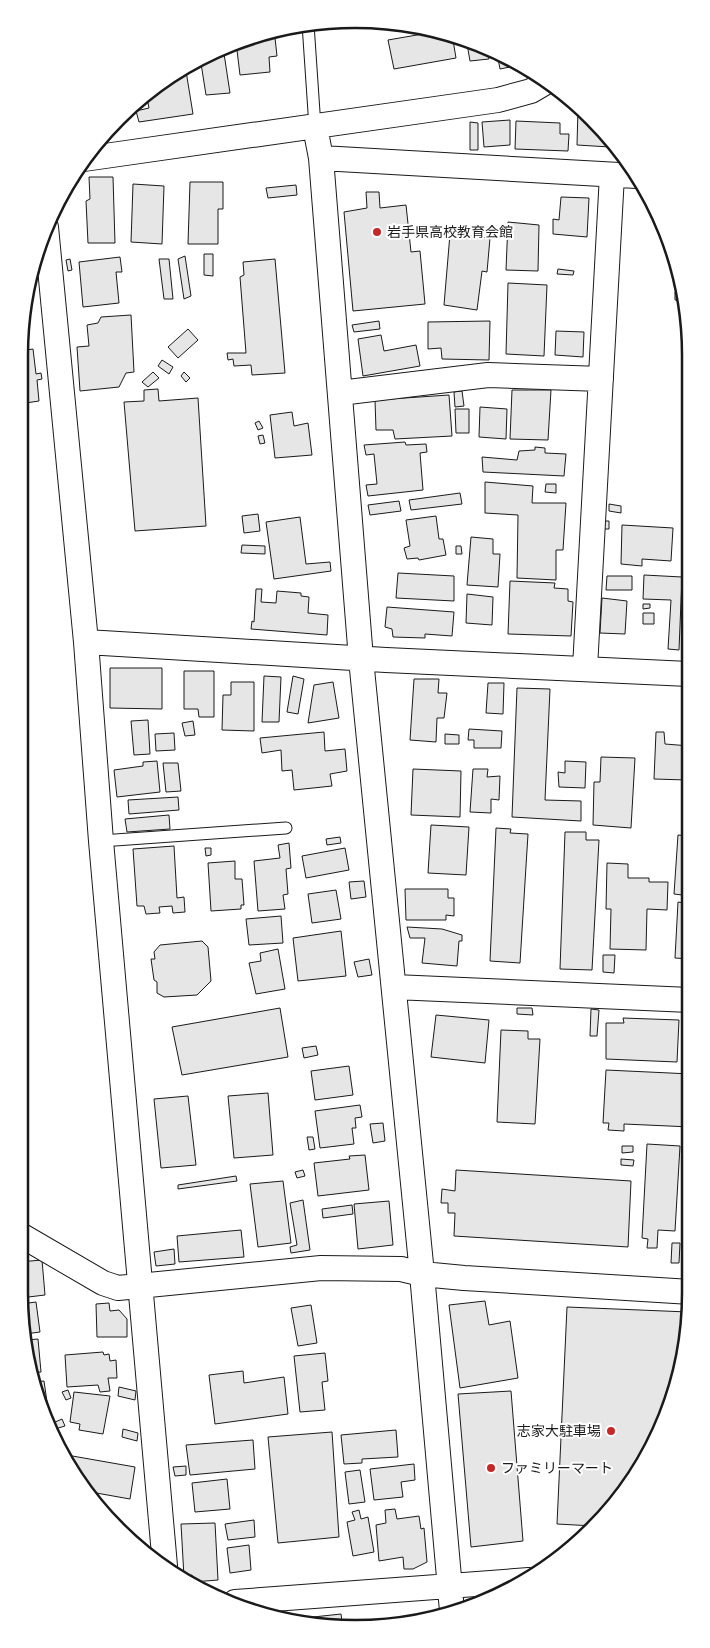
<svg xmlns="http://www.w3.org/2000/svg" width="710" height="1648" viewBox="0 0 710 1648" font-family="'DM Sans','Noto Sans JP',sans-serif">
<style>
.building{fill:#e6e6e6;stroke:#1a1a1a}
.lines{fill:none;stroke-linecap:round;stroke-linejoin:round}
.lane-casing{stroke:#1a1a1a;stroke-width:13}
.street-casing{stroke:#1a1a1a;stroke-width:26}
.lane{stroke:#fff;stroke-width:11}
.street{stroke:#fff;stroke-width:24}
.poi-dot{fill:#c62828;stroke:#fff;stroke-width:2}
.labels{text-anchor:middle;stroke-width:4;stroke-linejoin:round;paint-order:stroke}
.poi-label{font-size:14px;fill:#1a1a1a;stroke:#fff;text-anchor:start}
.rim{fill:none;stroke:#1a1a1a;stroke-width:2.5}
</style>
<rect width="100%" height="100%" fill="#fff"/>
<path class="building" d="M393,21L399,22L413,25L394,28Z
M274,29L277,56L269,57L270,72L240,75L236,42Z
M440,31L452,34L456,58L394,69L388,40Z
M466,38L488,49L489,59L470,61Z
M223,47L230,93L206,95L200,57Z
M497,53L520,65L500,69Z
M186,71L193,114L139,122L136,111L149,108L146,93L159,89V83L171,81L170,76L175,73Z
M578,109L610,139V147L577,145Z
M510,120V145L484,147L482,122Z
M516,121L560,123V134H569L568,151L515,149Z
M470,122L478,123V150H470Z
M89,177H113L115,243H88L86,201L90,199Z
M190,182H223V209H218V244H188Z
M133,184L164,186L162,244L131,242Z
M296,185L297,195L268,198L266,188Z
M366,192H379L380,208L406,205L411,252L420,251L425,304L353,311L344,212L367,208Z
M561,197L589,198L587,237L553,234V219L559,220Z
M508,222L539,225L538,271L506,270Z
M450,234L490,238L487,272L482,271L477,310L444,305Z
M204,254H213V276L204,275Z
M185,256L191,296L184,299L178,259Z
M120,257L122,272H116L119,303L83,307L79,262Z
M70,259L72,270L68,271L66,260Z
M159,259H169L173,299H164Z
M275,259L285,373L252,375L251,365L234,366L233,359L228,360L227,353H246L240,277L244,275L243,262Z
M558,269L574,271L573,275L557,274Z
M508,283L547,285L544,356L506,354Z
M29,292L31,311L26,312Z
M675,292H683L686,301L675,300Z
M131,315L134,372L126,373L119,387L80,391L77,347L89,346L87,325L98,323L101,317Z
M379,321L380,329L354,332L352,325Z
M490,321L489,360L442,359L441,348L428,349V322Z
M188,329L198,340L178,358L168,347Z
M556,331L584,332L583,357L555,355Z
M381,335L384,351L416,345L420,366L363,376L358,339Z
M33,349L36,374L41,373L42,379L37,380L39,401L19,404V351Z
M162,360L173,367L169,374L158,366Z
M153,372L159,378L148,387L142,382Z
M184,372L190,378L186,382L181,376Z
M158,389L159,401L198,398L206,526L135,531L124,402L144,401V390Z
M512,390H551L548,440L510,439Z
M462,391L464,406L455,407L454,392Z
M449,395L452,436L395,439L393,430H376L375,400Z
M480,407L507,409L506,439L479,437Z
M455,409H469V433H456Z
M292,412L294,426L308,423L312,455L275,458L270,415Z
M259,421L263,428L258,430L255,423Z
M263,435L265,443L260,444L258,436Z
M405,442L406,445L426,444L427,452L420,453L423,490L368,496L366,485L377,484L374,454L366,455L364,445Z
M535,447L545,448V453L566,454L564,476L483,472L482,457L517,460L519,451L535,450Z
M485,482L533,486L532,503H566L563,550H556V580L517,578L518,515L485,513Z
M546,484H556V493L545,492Z
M460,493L462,504L411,510L409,500Z
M399,501L401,511L370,515L368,505Z
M609,504L621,506V513L609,511Z
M258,514L260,531L244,533L242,516Z
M436,516L439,539H443L446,555L419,560L418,558L407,559L404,548L410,546L406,520Z
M300,517L306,564L330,562L331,571L274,579L266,522Z
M602,521H609V529H603Z
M622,525L673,528L671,561L642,559V566L621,564Z
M471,537L493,539V554H500L498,587L467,585Z
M242,545L265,546V554L241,553Z
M456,546H461L462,554H456Z
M398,573L454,576V601L396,598Z
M644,575L682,577L679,650L668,649L671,600L643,599Z
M607,576H632V590H606Z
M510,581L555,583L554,588L568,589V601L573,602L571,636L508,634Z
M256,589H262L261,602L276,603L277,591L301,593V596L309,597L308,613L328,615L327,635L251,629L252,621L254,622Z
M467,594L493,597L492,625L466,623Z
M602,598L627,601L625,634L600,633Z
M643,604H650V608L643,609Z
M387,607L454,612L452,636L425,634V638L393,637L392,629L385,627Z
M643,613H654V624H643Z
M110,668H162V709L110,708Z
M184,671H214V717H199L198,709H184Z
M264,676L281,677L279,722H262Z
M293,676L304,679L298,714L287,712Z
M414,679H439L438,693H447L444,718H437L436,742L410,740Z
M231,682H254V731L222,730L223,695H231Z
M333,682L339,718L308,723L314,685Z
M488,683H504L503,714L486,713Z
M517,688L550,689L545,800L581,801V821L512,817Z
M148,720L150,754L134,755L131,721Z
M193,721L195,735L185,736L182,723Z
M469,729L502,731L501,748H474V740H468Z
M324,732L325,751L345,749L347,771L330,774L332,786L294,790L292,770L282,771L281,750L262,753L260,738Z
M656,732H664L665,744L690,746V795H687V780L654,779Z
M174,733L175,750L156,751L155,734Z
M445,734L459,735V744H445Z
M601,757L635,758L631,828L593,825L594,782H600Z
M157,761L160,792L117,797L114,770L143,766V762Z
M565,761L586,762L585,788L559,787L558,772L565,773Z
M163,763H178L181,791L166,792Z
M413,769L461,771L460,817L411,815Z
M473,769H488L487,777L500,776L499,800L491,799V813L470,812Z
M178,797L179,810L129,814L128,800Z
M169,815L170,829L127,832L125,819Z
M431,825L469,827L466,875L428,873Z
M496,828L511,829L510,833L528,834L520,963L490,961Z
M565,832H586V840H599L592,970L560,969Z
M678,835L690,836V896L674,894Z
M340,837L341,843L327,845L326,839Z
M289,843L291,868L286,869L288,894L283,895L285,909L258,911L254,861L280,858L278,845Z
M174,846L177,898L184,897L185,912L173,913L172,906L159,907L160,913L146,914L144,906H137L133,849Z
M205,848H211V855L206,856Z
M345,848L349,870L306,878L302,856Z
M235,861V879H242L244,905H241V909L211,911L208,863Z
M607,863L628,864V878H649V882H668L667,910L647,909L646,950L610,949L611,909H606Z
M364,881L366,897L351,899L349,882Z
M405,889H448V898H454V916L446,915V920H406Z
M336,890L341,919L312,923L308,894Z
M678,902L690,904V959L675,958Z
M281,916L283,943L249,945L246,919Z
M407,927L442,929L462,935V941H459L457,966L422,963L425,938H410Z
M341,931L346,976L298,981L293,938Z
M202,941L208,947L211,981L197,995L164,997L157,993V982L154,980L151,959H155L154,952L160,945Z
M278,949L285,989L256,994L249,963L261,961L260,953Z
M603,955H615L614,973L603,972Z
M369,959L372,975L358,977L354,962Z
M280,1008L288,1057L182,1075L172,1027Z
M517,1008H532L533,1015L517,1014Z
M591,1009L599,1010L597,1036H590Z
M436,1015L489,1020L485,1063L431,1057Z
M623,1018L679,1020L677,1062L606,1059V1023H624Z
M501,1030L528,1031V1039H540L535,1124L497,1122Z
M316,1046L318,1055L304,1058L302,1048Z
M349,1066L353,1095L315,1100L311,1071Z
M606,1070L691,1074V1127L624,1124V1131L608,1130L609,1123H603Z
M268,1093L273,1155L234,1158L228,1096Z
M188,1096L196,1165L161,1168L154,1099Z
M360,1105L362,1117L355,1118L356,1128H352L354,1144L320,1148L315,1111Z
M383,1123L385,1141L373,1143L370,1124Z
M307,1137H313L315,1149L309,1150Z
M647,1144L680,1146L675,1231L658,1230L657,1248H647L648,1239L642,1238Z
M622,1146H633V1152L622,1153Z
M365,1155L369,1190L318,1196L314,1163L350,1159L349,1156Z
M621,1159L634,1160L633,1166L621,1165Z
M303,1170L305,1176L297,1178L295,1172Z
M456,1170L631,1181L628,1247L454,1236L455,1213H448V1203H441L442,1189L455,1191Z
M236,1176L237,1181L178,1189V1185Z
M283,1181L291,1243L258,1247L250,1184Z
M303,1200L310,1250L291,1253L290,1247L297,1245L290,1203Z
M389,1201L393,1245L358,1249L354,1204Z
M352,1205L353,1214L323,1218L322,1209Z
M241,1230L244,1257L179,1262L177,1236Z
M672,1243H680L679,1263H671Z
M174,1249L175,1264L156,1266L154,1252Z
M42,1260L45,1295L20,1298L19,1262Z
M485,1301L489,1325L510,1321L518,1378L460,1388L449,1305Z
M36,1302L40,1332L25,1334L21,1304Z
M109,1303L110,1311L119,1310L127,1319V1337H97L96,1304Z
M311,1305L317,1343L298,1346L291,1308Z
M567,1307L688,1312L673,1401L646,1461L608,1514L594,1526L557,1524Z
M38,1339L41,1372L32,1373L27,1340Z
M103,1352L104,1355L109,1354L110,1361L116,1360L117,1378H108L110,1391L100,1392L98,1385L67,1387L65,1355Z
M325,1353L328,1381L322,1382L325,1410L300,1412L294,1356Z
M243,1371L244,1383L284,1377L288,1414L215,1424L209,1375Z
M44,1381L49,1416L44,1417L37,1401L34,1382Z
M119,1387L136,1391L135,1400L118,1396Z
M68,1390L71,1398L66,1400L62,1392Z
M511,1391L523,1541L471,1547L458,1394Z
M74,1392L110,1396L103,1434L79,1430L80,1424L70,1422Z
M62,1419L65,1426L55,1429L53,1423Z
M123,1429L138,1433L137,1441L122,1437Z
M396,1430L398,1457L362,1459V1463L344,1464L341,1435Z
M332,1432L339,1537L278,1543L268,1437Z
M253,1440L255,1469L190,1475L186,1445Z
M61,1454L135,1467L130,1499L85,1491Z
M414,1464L415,1480L401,1482L403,1497L374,1500L370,1469Z
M186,1466V1475L175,1476L173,1467Z
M360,1470L365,1502L349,1504L345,1472Z
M227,1479L230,1509L195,1512L192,1483Z
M395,1509L397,1519L419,1516L421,1529L424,1528L427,1562L413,1569H404L403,1557L379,1561L376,1525L386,1523L385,1510Z
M359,1510L361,1519L368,1517L374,1552L353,1556L347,1522L355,1520L352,1512Z
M102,1515H115V1521H122L123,1532Z
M254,1520L255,1537L228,1540L225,1524Z
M215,1523L218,1580L193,1582L192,1575L184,1577L181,1524Z
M249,1545L251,1570L230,1573L227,1548Z
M341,1614L343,1628L305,1624L304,1618Z
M397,1622V1625L370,1628V1624Z"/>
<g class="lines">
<defs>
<path id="lane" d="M308,24L315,127
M101,841L286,828"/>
<path id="street" d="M315,127L321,158L361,659L422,1274L452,1611
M321,158L637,176
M84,159L498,100L531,91L548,81
M46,227L86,642L101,841L165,1566
M340,393L488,375L601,379
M86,642L386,660L689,674
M585,668L612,175
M394,987L690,1000
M19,1234L103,1283L118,1288L321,1268L401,1269L422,1274L464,1278L691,1292
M235,1602L529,1580"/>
</defs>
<use href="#lane" class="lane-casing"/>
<use href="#street" class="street-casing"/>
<use href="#lane" class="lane"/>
<use href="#street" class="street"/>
</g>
<g class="poi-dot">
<circle cx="377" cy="232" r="5"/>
<circle cx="611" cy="1431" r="5"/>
<circle cx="491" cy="1468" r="5"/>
</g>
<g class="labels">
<g class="poi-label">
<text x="387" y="237">岩手県高校教育会館</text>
<text x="601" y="1436" text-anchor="end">志家大駐車場</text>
<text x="501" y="1473">ファミリーマート</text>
</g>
</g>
<path d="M0 0H710V1648H0ZM355 28H355A327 327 0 0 1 682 355V1293A327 327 0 0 1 355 1620H355A327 327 0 0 1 28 1293V355A327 327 0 0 1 355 28Z" fill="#fff" fill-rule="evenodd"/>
<path class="rim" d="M355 28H355A327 327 0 0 1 682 355V1293A327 327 0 0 1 355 1620H355A327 327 0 0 1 28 1293V355A327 327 0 0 1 355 28Z"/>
</svg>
